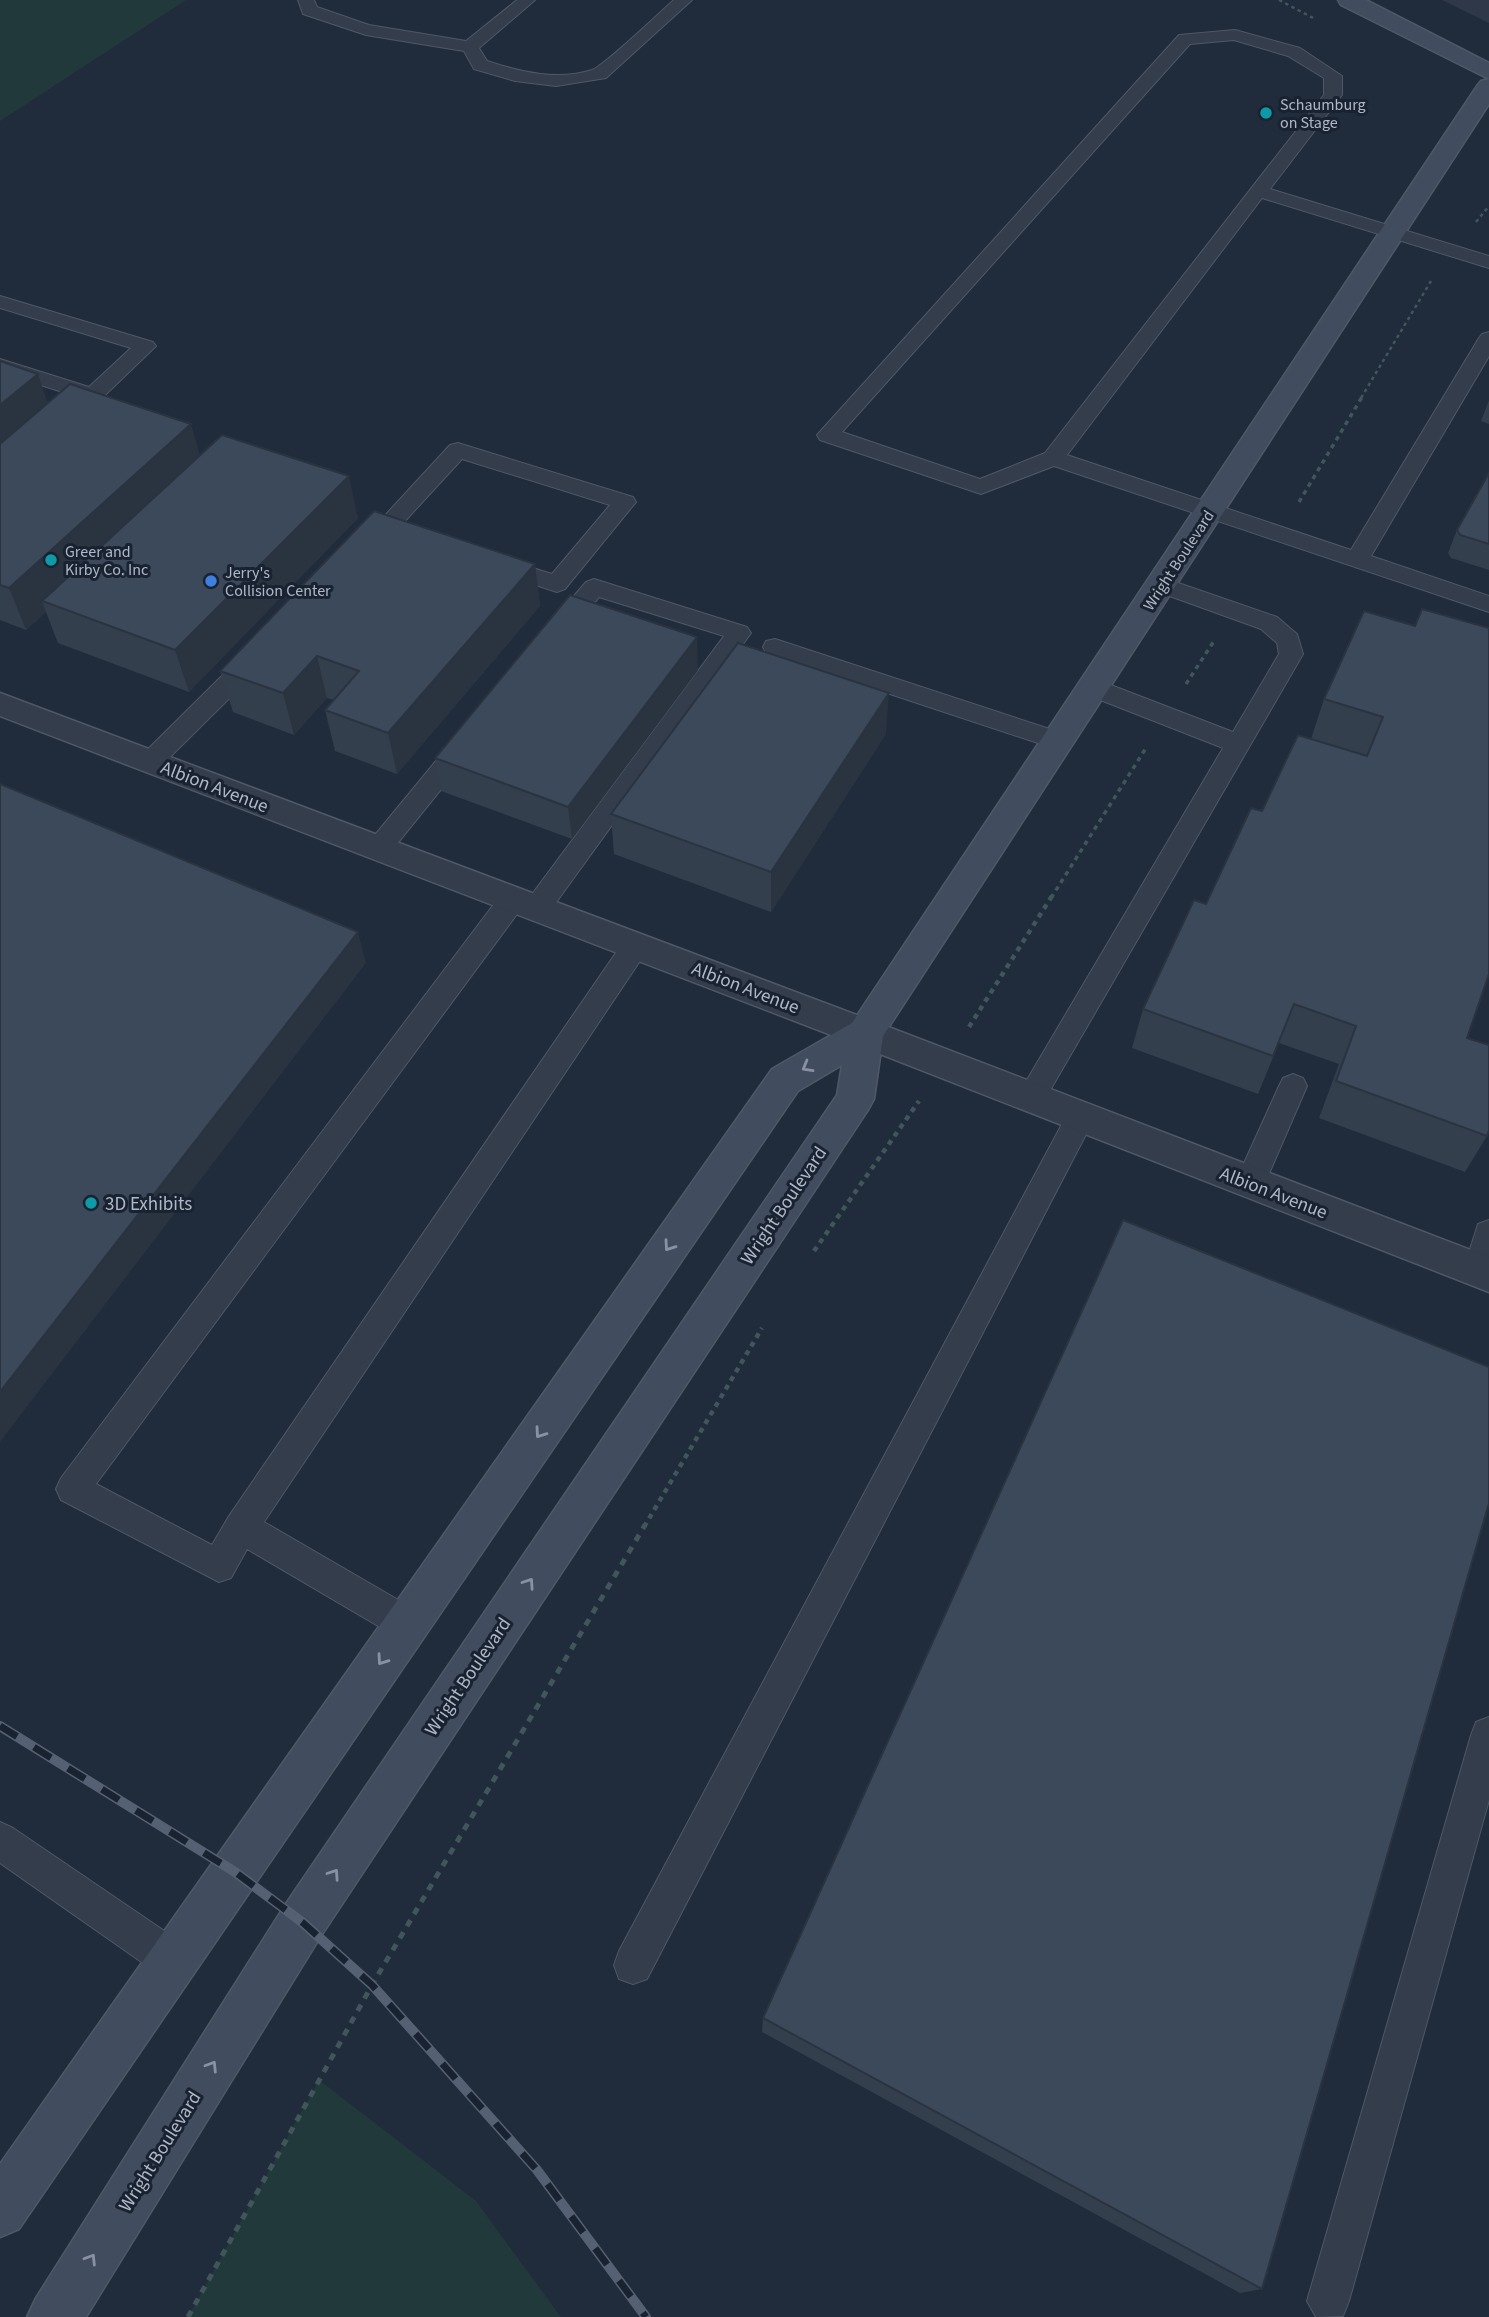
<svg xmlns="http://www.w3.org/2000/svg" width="1489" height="2317" viewBox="0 0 1489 2317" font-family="'Source Sans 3',sans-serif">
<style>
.airport{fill:#2e3848}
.green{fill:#22393c}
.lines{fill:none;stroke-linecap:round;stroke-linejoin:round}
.lane-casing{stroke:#4f5866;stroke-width:2}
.street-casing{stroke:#4f5866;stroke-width:3}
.secondary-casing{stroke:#4f5866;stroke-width:3}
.path-far3{stroke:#40565a;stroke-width:2.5;stroke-dasharray:3.5 3.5;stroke-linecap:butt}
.path-far2{stroke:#40565a;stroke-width:3.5;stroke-dasharray:4.5 4.5;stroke-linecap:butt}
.path-far1{stroke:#40565a;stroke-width:4.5;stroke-dasharray:5 5;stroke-linecap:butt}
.path{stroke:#40565a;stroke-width:5;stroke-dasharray:7 7;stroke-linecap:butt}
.lane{fill:#343d4b;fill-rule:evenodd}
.street{fill:#343d4b;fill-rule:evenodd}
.secondary{fill:#424c5f;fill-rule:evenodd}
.rail-casing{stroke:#556173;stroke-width:10}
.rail{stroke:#192230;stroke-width:7;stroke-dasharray:20;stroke-linecap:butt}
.wall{fill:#343f4e}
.shaded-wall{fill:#2a3340}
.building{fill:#3c495b;stroke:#2a3340;stroke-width:2}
.oneway{stroke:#8992a3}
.culture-dot{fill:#0f9aa8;stroke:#192230;stroke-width:2.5}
.shop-dot{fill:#3f7fe0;stroke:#192230;stroke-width:2.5}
.labels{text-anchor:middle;stroke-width:6;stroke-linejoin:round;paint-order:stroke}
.far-poi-label{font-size:16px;fill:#afb8c8;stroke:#192230;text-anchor:start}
.far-street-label{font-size:16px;fill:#afb8c8;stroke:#192230}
.street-label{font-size:19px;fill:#afb8c8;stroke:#192230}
.poi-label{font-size:19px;fill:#afb8c8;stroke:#192230;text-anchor:start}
</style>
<rect width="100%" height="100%" fill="#202b3b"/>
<path class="airport" d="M1442,0H1489V23Z"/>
<path class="green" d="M0,0H186L0,121Z
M319,2080L476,2201L561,2317H188Z"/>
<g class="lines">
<defs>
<path id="lane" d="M298,0H314L317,7L369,25L466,41L517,0H535L479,48L487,61C520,72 558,81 592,70C605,65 659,13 674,0H692L606,78L556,86L515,81L474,69L464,51L366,35L303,14Z
M1235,30L1300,48L1342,76V95L1270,189L1489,256V268L1262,198L1067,455L1351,550L1479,338L1482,334L1489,332V356L1371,556L1489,596V612L1054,466L981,494L820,440L817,435L1179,35ZM1234,40L1288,56L1324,78V95L1045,453L980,479L842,432L1190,44Z
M0,296L153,342L156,346L75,424H59L56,419L78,397L0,372V359L89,387L131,348L0,308Z
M458,443L633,497L636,502L565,589L557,592L489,570L485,565L489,560L497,557L552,574L610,505L462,459L394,533L386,535L378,533L375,528L378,523L450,445Z
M1161,577L1277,617L1297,634L1303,654L1041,1106L1031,1110L1021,1106L1016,1098L1021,1090L1223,748L1085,694L1082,688L1085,682L1094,680L1103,682L1233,732L1279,654L1277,643L1261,629L1153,590L1149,585L1153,580Z
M594,579L747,627L751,633L547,915L537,918L527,915L524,908L527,901L724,636L599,597C586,612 571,643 549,637L545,631L549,625L586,582Z
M775,639L1068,735L1072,741L1068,747L1059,750L766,653L763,647L766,641Z
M255,650L264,652L267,658L264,664L160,767L151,770L142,767L138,761L142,755L246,652Z
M463,736L472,739L476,745L472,751L388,855L379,858L370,855L366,848L370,841L454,739Z
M513,889L523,892L526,899L523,906L96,1484L212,1545L229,1516L626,938L636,935L646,938L650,945L646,952L264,1522L419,1612L424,1624L419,1636L407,1641L395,1636L247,1549L231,1578L219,1582L61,1500L56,1489L61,1478L503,892Z
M1293,1074L1303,1078L1307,1086L1265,1183L1261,1192L1250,1196L1239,1192L1235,1183L1279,1086L1283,1078Z
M1080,1105L1090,1109L1095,1117L647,1979L633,1984L619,1979L614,1965L619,1951L1070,1109Z
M1489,1220V1280L1478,1284L1467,1280L1463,1271L1478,1224Z
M1489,1717V1800L1349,2301L1343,2316L1316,2317L1307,2301L1471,1735L1476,1722Z
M0,1822L13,1828L188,1947L193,1961L188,1975L174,1980L160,1975L0,1863Z"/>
<path id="street" d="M0,693L878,1023L1489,1257V1292L852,1043L0,716Z"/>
<path id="secondary" d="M1338,0H1366L1489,63V79L1341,5Z
M1489,79V104L883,1036L874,1099L868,1110L319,1939L86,2317H27L36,2298L285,1905L837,1095L842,1065L798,1091L19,2229L0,2237V2164L772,1069L852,1023L1477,86L1481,81Z"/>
</defs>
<use href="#lane" class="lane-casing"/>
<use href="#street" class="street-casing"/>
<use href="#secondary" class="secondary-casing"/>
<path class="path-far3" d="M1279,0L1315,19
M1476,222L1489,206
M1361,398L1431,281"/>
<path class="path-far2" d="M1299,502L1362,397
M1186,684L1214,641
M1051,898L1146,748"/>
<path class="path-far1" d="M969,1027L1052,896
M814,1251L919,1101
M644,1527L762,1328"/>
<path class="path" d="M188,2317L372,1985L645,1525"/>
<use href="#lane" class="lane"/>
<use href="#street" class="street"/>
<use href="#secondary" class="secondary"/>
<defs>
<path id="rail" d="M0,1726L235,1872L302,1922L372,1985L537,2170L646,2317"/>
</defs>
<use href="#rail" class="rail-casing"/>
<use href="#rail" class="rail"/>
</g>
<path class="wall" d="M0,361L48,403L200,456L358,518L189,692L58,643L46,612L26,630L0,620Z
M1489,400V424L1481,421Z
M1489,473V570L1451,558L1448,553L1457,530Z
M535,564L540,606L397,774L335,751L325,710L334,700L327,698L294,735L233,712L220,671Z
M1364,611L1467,1038L1487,1136L1465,1172L1319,1118L1339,1064L1279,1043L1258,1094L1132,1048L1143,1009L1262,811L1311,739L1324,699Z
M698,670L572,839L441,791L435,758Z
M886,734L771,912L614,854L611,814Z
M763,2018L1262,2289L1240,2293L762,2032Z"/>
<path class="shaded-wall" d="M38,374L52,416L0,461V405Z
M191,424L203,466L42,601L46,612L26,630L9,588Z
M349,476L358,518L189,692L175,650Z
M535,564L540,606L397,774L388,733Z
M697,637L698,670L572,839L568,807Z
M317,656L327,698L294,735L283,693Z
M889,693L886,734L771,912V872Z
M358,932L366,963L0,1442V1392Z"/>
<path class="building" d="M0,361L38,374L0,405Z
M70,384L191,424L9,588L0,585V444Z
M222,435L349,476L175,650L42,601Z
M1489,473V544L1460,535L1457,530Z
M374,511L535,564L388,733L325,710L359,671L317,656L283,693L220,671Z
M570,595L697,637L568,807L435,758Z
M1422,609L1489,628V974L1467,1038L1489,1045V1130L1487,1136L1336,1081L1356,1026L1294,1004L1273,1056L1143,1009L1194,900L1206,904L1251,808L1262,811L1298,735L1367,756L1383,717L1324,699L1364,611L1415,626Z
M738,643L889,693L771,872L611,814Z
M0,784L358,932L0,1392Z
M1123,1220L1489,1367V1503L1262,2289L763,2018Z"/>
<defs><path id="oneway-chevron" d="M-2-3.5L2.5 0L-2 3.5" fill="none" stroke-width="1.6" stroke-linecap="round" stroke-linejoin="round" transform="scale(1.75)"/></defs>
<g class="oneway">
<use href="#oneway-chevron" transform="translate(807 1067) rotate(150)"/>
<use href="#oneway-chevron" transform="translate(669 1246) rotate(125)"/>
<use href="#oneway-chevron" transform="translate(540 1433) rotate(125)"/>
<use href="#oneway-chevron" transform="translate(529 1583) rotate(-56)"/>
<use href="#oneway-chevron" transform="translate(382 1660) rotate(125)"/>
<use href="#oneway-chevron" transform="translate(334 1874) rotate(-56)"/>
<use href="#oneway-chevron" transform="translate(212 2066) rotate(-58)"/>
<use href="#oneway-chevron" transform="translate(91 2259) rotate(-58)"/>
</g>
<g class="culture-dot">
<circle cx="1266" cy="113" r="7"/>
<circle cx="51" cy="560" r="7"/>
<circle cx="91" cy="1203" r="7"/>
</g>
<circle class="shop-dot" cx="211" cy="581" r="7"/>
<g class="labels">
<g class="far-poi-label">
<text x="1280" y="110">Schaumburg<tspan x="1280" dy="18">on Stage</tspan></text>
<text x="65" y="557">Greer and<tspan x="65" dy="18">Kirby Co. Inc</tspan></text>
<text x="225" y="578">Jerry's<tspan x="225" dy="18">Collision Center</tspan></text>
</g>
<g class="far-street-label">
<text transform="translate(1178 560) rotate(-57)" y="6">Wright Boulevard</text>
</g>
<g class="street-label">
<text transform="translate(215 786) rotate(21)" y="7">Albion Avenue</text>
<text transform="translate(746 987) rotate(21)" y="7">Albion Avenue</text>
<text transform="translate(1274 1192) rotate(21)" y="7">Albion Avenue</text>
<text transform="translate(783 1205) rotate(-56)" y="7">Wright Boulevard</text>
<text transform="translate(467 1676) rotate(-56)" y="7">Wright Boulevard</text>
<text transform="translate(159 2151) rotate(-58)" y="7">Wright Boulevard</text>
</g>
<g class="poi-label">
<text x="105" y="1210">3D Exhibits</text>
</g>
</g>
</svg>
